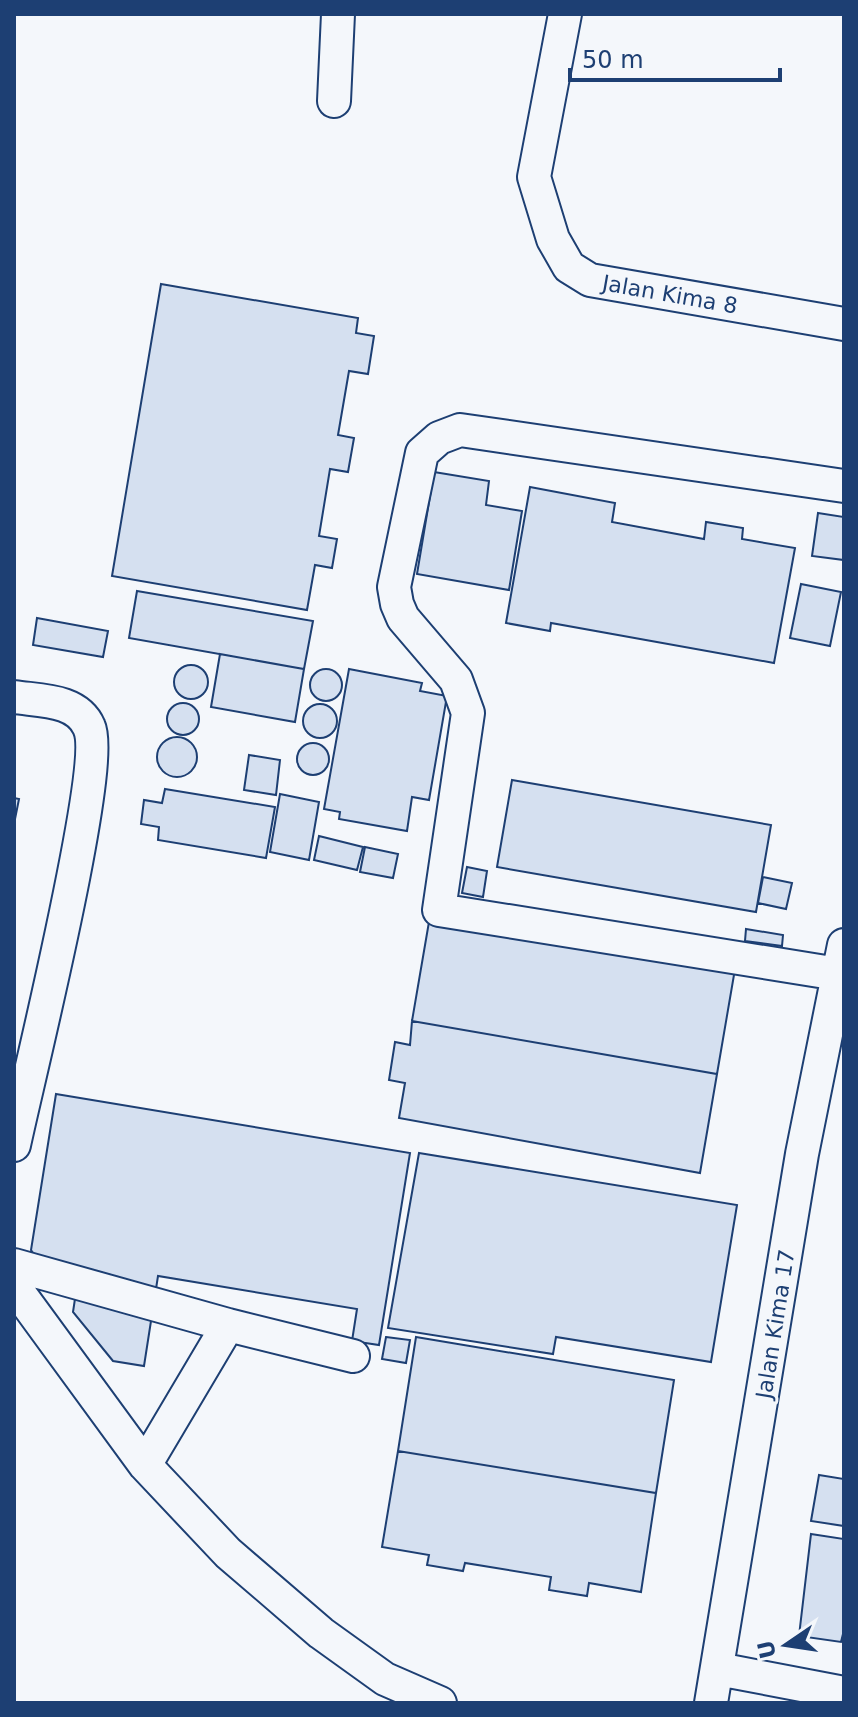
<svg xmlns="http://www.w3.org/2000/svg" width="858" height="1717" viewBox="0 0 858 1717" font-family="'DejaVu Sans',sans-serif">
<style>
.building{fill:#d5e0f0;stroke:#1d3f73;stroke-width:2}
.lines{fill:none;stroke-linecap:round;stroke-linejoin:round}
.minor-casing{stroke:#1d3f73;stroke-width:36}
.minor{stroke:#f4f7fb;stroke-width:32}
.labels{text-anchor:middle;stroke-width:6;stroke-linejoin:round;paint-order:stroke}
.street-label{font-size:22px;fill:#1d3f73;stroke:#f4f7fb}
</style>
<rect width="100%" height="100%" fill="#f4f7fb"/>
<path class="building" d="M161,284L358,318L356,333L374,336L368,374L349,371L338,435L354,438L348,472L330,469L319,536L337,539L332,568L315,565L307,610L112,576Z
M434,472L489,481L486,505L522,511L509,590L417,574Z
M530,487L615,503L612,522L704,539L706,522L743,528L742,539L795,548L774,663L551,623L550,631L506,623Z
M818,513L844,517V560L812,556Z
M801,584L841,592L830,646L790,638Z
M137,591L313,621L304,669L129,638Z
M37,618L108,631L103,657L33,645Z
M220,654L304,669L295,722L211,707Z
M174 682a17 17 0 1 1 34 0a17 17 0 1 1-34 0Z
M310 685a16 16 0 1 1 32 0a16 16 0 1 1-32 0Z
M349,669L422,683L420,691L447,696L429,800L412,797L407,831L339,819L340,812L324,809Z
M167 719a16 16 0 1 1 32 0a16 16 0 1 1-32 0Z
M303 721a17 17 0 1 1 34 0a17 17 0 1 1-34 0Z
M157 757a20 20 0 1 1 40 0a20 20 0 1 1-40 0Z
M297 759a16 16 0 1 1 32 0a16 16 0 1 1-32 0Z
M249,755L280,760L276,795L244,790Z
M512,780L771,825L756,912L497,867Z
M165,789L275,807L266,858L158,840L159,827L141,824L144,800L162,803Z
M280,794L319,802L309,860L270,852Z
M14,798L19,799L14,824Z
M319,836L363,847L357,870L314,860Z
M365,847L398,854L393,878L360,872Z
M467,867L487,871L483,897L462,893Z
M763,877L792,883L786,909L758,903Z
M430,916L735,969L717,1074L412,1021Z
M746,929L783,935L782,946L745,941Z
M412,1021L717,1074L700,1173L399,1118L405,1083L389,1080L395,1042L410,1045Z
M56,1094L410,1153L379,1345L352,1341L357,1309L158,1276L144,1366L113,1361L73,1312L78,1279L47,1274L31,1250Z
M419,1153L737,1205L711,1362L556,1337L553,1354L388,1328Z
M386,1337L410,1340L406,1363L382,1359Z
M416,1337L674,1380L656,1493L398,1451Z
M398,1451L656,1493L641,1592L589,1583L587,1596L549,1590L551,1577L465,1563L463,1571L427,1565L429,1555L382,1547Z
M819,1475L844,1479V1526L811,1521Z
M811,1534L844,1539V1630L841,1642L799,1636Z"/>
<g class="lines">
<defs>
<path id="minor" d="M565,14L534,177L553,239L569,267L590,280L844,324
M334,101L338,14
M14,697C40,701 77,699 89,727C107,765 27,1083 14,1145
M838,974L439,910L468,713L456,680L403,618L397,604L394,587L422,453L439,438L460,430L844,486
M14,1265L228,1325L145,1465
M14,1286L145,1465L228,1553L321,1633L385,1679L440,1703
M228,1325L353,1356
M718,1669L844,1693
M711,1703L802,1154L844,945"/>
</defs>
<use href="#minor" class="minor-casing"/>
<use href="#minor" class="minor"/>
</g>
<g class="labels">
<g class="street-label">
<text transform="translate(670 294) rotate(10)" y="8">Jalan Kima 8</text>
<text transform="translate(775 1324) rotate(-81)" y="8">Jalan Kima 17</text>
</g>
</g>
<rect width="858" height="1717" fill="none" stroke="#1d3f73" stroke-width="32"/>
<g transform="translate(786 1645) rotate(257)" stroke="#f4f7fb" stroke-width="6" paint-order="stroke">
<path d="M0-6L14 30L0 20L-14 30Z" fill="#1d3f73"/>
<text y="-12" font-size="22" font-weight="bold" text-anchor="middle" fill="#1d3f73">U</text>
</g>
<path d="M570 68v12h210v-12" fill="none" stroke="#1d3f73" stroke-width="4"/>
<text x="582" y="68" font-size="24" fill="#1d3f73" stroke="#f4f7fb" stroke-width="6" paint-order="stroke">50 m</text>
</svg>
